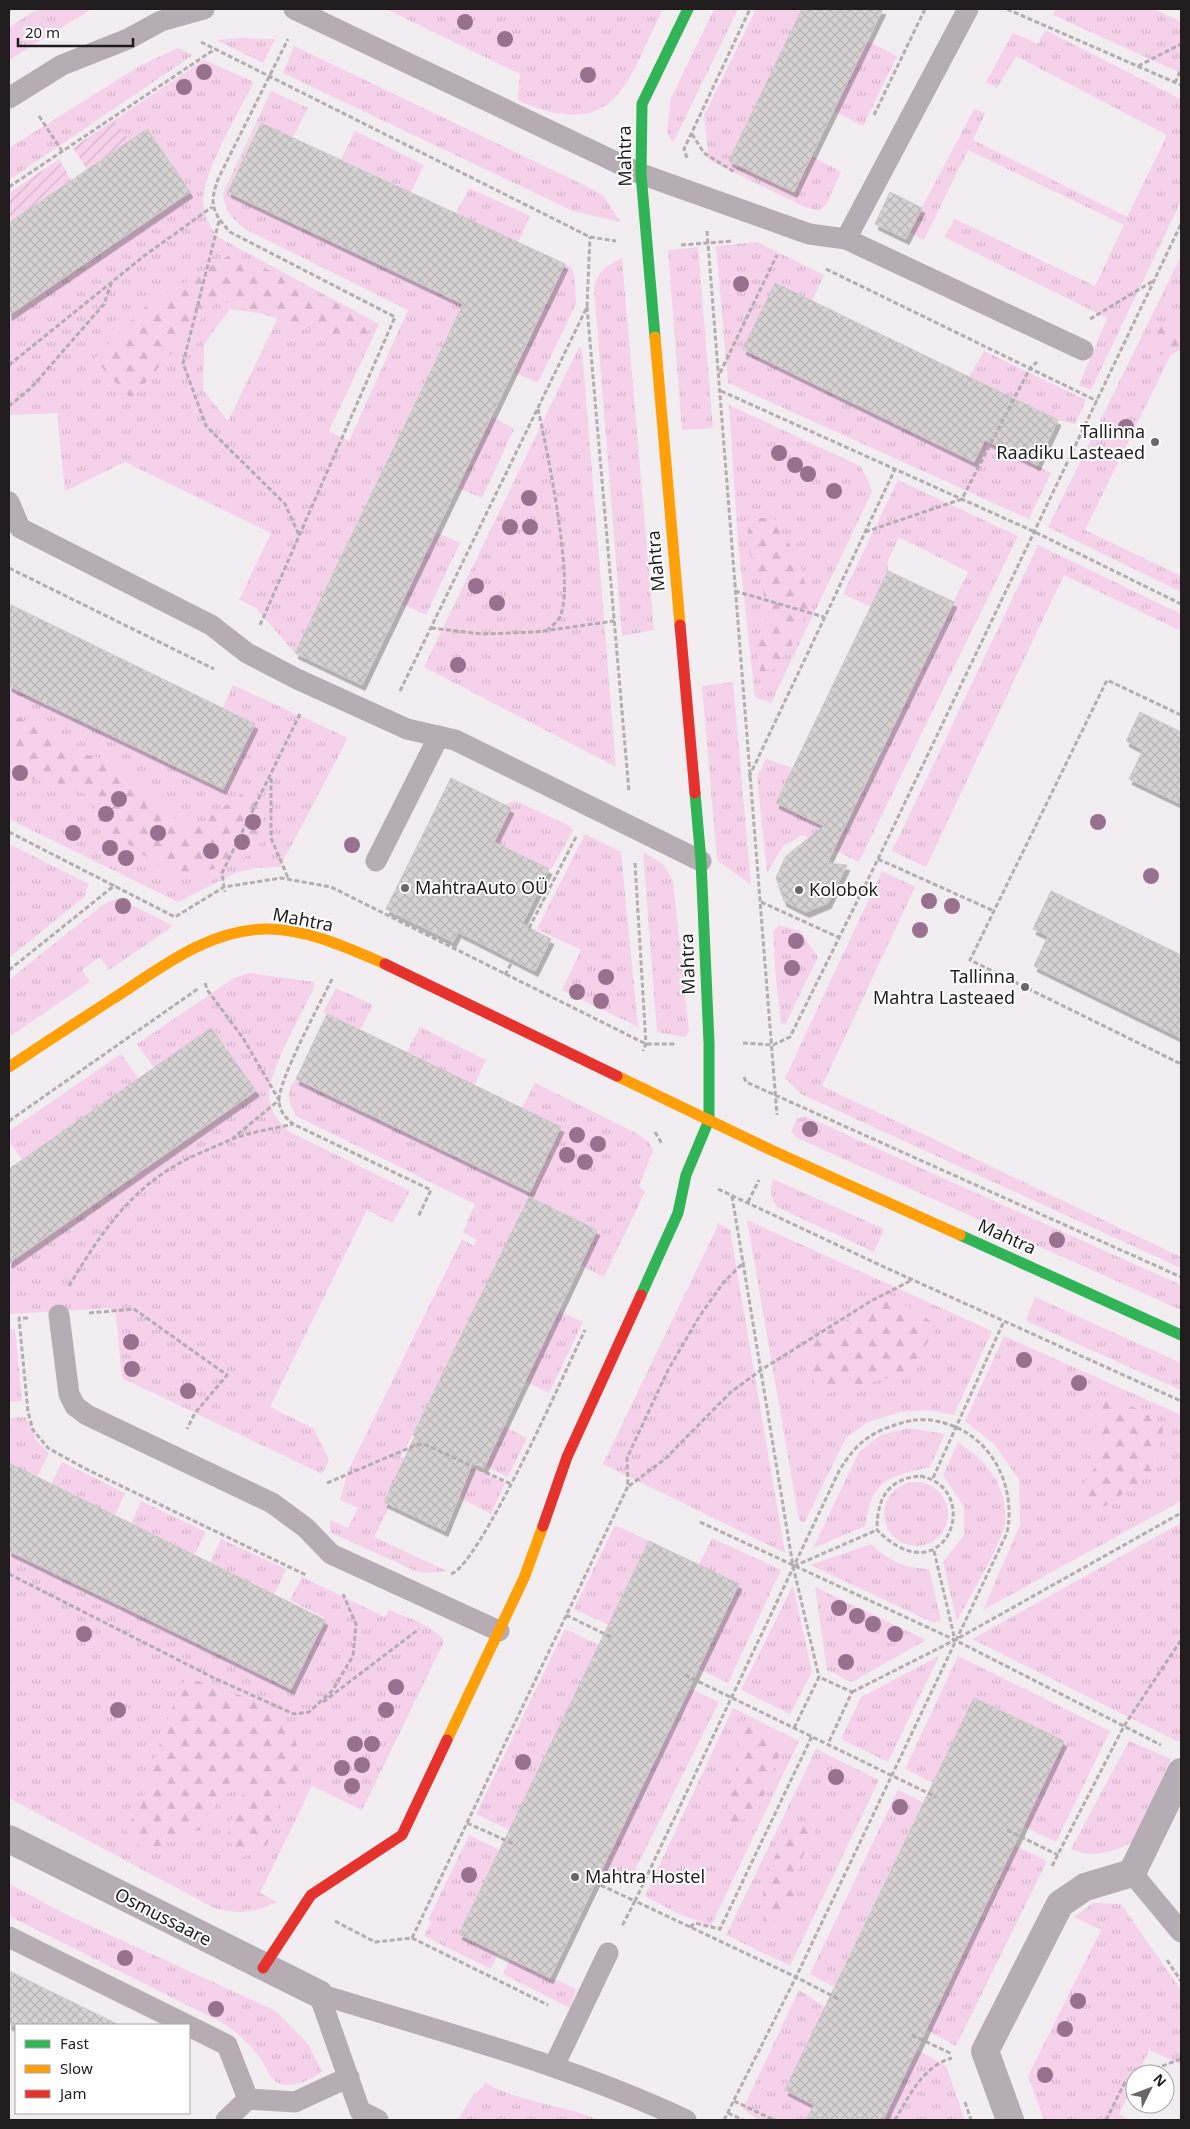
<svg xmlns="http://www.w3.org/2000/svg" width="1190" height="2129" viewBox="0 0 1190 2129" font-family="'Noto Sans',sans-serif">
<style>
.grass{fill:url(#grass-tufts);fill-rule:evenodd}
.forest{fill:url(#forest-firs)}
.garden{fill:url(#garden-furrows)}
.building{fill:url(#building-cross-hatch);stroke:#ccc8ca;filter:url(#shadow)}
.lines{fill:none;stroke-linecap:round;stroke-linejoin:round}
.path{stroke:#b5acb2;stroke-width:3;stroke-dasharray:5 2.5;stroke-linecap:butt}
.lane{stroke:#b6acb3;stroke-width:21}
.street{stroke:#b6acb3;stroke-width:28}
.fast{stroke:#30b455;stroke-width:11}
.slow{stroke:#ff9f0a;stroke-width:11}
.jam{stroke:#e5322d;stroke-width:11}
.tree{fill:#98718f}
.poi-dot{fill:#6a6668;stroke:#fff;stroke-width:2}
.labels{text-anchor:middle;stroke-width:4;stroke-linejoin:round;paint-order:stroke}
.street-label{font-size:18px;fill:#211d1f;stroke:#fff}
.poi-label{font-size:18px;fill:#211d1f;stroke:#fff;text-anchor:start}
</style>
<defs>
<pattern id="grass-tufts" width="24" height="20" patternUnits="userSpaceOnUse" patternTransform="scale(1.25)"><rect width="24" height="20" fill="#f6d2ea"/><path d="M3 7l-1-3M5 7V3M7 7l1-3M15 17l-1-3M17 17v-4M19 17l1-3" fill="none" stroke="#d3b4c8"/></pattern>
<pattern id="forest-firs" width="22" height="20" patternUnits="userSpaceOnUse" patternTransform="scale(1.25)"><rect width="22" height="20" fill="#f6d2ea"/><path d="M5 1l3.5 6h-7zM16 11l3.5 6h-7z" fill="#d3b4c8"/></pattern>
<pattern id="garden-furrows" width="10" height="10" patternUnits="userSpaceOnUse" patternTransform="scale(1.25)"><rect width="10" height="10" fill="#f6d2ea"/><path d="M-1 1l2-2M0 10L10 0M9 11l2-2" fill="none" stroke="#d3b4c8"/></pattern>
<pattern id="building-cross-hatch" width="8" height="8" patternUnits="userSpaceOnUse" patternTransform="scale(1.25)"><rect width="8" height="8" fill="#d7d3d5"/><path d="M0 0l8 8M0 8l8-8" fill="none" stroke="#b8b5b6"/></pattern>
<filter id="shadow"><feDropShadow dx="3" dy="5.5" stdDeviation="0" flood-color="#0004"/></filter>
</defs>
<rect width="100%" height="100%" fill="#f2edf0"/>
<path class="grass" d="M38,9L90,10L9,60V27Z
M386,9H663C627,81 618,142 521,102L518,99L520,74Z
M714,9H738L673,143L667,132L671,98Z
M756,9H802L729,161L794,192L812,156L841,172L826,205L819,211L805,207L709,160L704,116Z
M1056,9H1154L1181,22V73L1053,15Z
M1045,30L1181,99V201L1091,390L1079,385L1107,318L944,237L955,219L1095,286L1124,225L968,150L924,240L909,232L974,109L985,113L973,140L1127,217L1167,135L1016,56L997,88L986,82L1013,33L1038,44Z
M239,38L275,39L263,63L216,40Z
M867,41L897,56L863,126L834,111Z
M294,46L588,187L604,196L620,222L573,211L283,73Z
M178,48L193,55L9,180V148L141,65Z
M204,60L254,82C238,114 205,166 203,201C203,214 210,225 216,236L379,324L329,431L349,441L408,310L247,230C232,219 225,212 223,193L271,91L308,108L293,137L260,123L228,193L462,304L495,231L456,213L469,188L530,216L503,276L547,299L565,264L572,268L575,280L576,304L538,383L514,372L531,337L462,304L295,653L255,607L239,600L271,533L125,462L65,491L57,413L9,415V315L190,192L147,129L87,169L73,148ZM230,309L279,316L228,421L203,390L204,344Z
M355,131L424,165L411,192L341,159Z
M757,242L824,275L812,301L775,283L743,349L974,462L969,377L984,351L1086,400L1075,424L1058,420L1025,404L1003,448L1051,473L1029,519L728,383L716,246Z
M698,247L713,428L682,430L668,250Z
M1181,256V334L1085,530L1181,576V592L1048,527Z
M622,258L654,630L622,636L594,288C597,272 607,265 622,258Z
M579,347L582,349L616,767L424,667Z
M729,405L860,466L868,480L872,492L771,703L755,697L738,542Z
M492,417L514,429L482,498L458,488Z
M898,480L1018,536L859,862L803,835L783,846L767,873L757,777L766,759L793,768L777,803L842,834L968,572L899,537L888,561V571L871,607L843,594Z
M436,532L460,543L426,615L401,604Z
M1038,545L1181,614V631L1064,575L926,867L892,851Z
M733,682L751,885L717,860L702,686Z
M233,685L348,738L280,867L256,868L235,873L178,902L9,819V686L223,789L255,724L223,708Z
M516,801L570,826L573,830L552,868L549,869L494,842L511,808L505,804Z
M585,834L621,852L638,1027L562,990L581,950L537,929Z
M9,844L89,884L84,897L9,958Z
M643,852L663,864L673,881L689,1032L685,1037L657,1032Z
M882,871L915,887L822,1086L1181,1257V1268L801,1094L785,1078Z
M117,898L172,925L169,929L109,970L100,957L82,970L90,982L9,1037V980L104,904Z
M779,925L800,931L818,957L785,1025L781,1023L776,980L773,931Z
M249,973L314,982L313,990C301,1016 268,1071 269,1097C270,1112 279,1123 290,1132L410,1191L393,1223L367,1210L270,1407L313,1428L329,1460L322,1474L122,1378L116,1315L112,1308L9,1314V1263L256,1091L154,1068L137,1044L234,978Z
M336,988L373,1005L360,1030L323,1012Z
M420,1027L486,1060L474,1086L406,1053Z
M121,1054L139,1079L22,1159L9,1141V1131Z
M296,1079L529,1192L561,1128L522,1108L535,1083L638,1134L649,1142L653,1151L639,1186L645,1192L604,1277L580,1265L596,1230L529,1197L413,1435L400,1457L410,1459L424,1446L505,1483L491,1514L460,1498L461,1495L400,1468L384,1502L390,1505L374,1537L447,1571L424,1573L413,1570L330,1532V1520L348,1528L358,1508L340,1500L348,1471L462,1239L474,1246L477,1240L463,1232L475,1204L296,1116C289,1103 284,1091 296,1079Z
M805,1116L1181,1285V1310L797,1138L791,1131L797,1119Z
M773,1179L884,1229L874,1252L777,1207C771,1198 769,1191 773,1179Z
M747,1220L992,1331L954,1415L929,1410L900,1412L868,1422L846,1438L804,1523L799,1520Z
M719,1223L730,1230L785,1553L603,1464Z
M1035,1297L1181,1363V1390L1026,1321Z
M558,1311L583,1322L549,1393L525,1381Z
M9,1329H15L22,1401L9,1402Z
M1004,1336L1181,1415V1501L983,1610L1020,1525L1019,1480L995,1445L965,1421Z
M26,1417L36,1440L49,1453L37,1477L9,1463V1418Z
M503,1426L527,1438L508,1477L485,1466Z
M908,1428L945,1434L930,1467C888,1477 871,1479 866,1526L813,1548L859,1452L881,1435Z
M958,1442C988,1463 1008,1485 1005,1524C1003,1541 967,1602 957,1621L943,1562L964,1535V1507L943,1475Z
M62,1462L125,1493L115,1516L51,1485Z
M884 1514a32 32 0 1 1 64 0a32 32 0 1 1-64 0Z
M141,1501L206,1532L194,1555L131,1524Z
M1181,1523V1736L1179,1742L972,1639Z
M615,1525L649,1541L609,1625L574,1609Z
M712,1538L781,1570L728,1683L698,1669L739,1585L699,1565Z
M221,1539L286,1569L274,1595L210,1563Z
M871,1544C887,1560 906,1569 929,1569L941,1620L934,1623L810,1565Z
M9,1551L291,1689L325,1618L290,1600L302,1577L385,1617L389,1610C403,1616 439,1628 444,1642L362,1810L312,1786L260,1893L277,1902C254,1913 239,1915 214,1908L9,1798Z
M793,1585L812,1672L790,1714L741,1690Z
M815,1587L926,1640L852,1682L827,1670Z
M565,1629L599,1645L509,1830L476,1814Z
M939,1656L888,1762L841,1739L861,1697Z
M958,1656L1110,1731L1056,1842L1023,1826L1064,1741L974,1698L933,1783L905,1769Z
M691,1689L719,1702L634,1872L611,1878L600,1873Z
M733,1708L799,1741L711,1926L677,1913L645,1896Z
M1129,1741L1171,1759L1133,1842C1111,1852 1094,1859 1071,1849Z
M816,1749L879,1780L790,1966L726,1935Z
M898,1790L923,1802L834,1987L810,1974Z
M469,1835L500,1850L459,1934L498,1953L491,1969L424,1936L431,1922L428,1920Z
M1014,1845L1047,1861L956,2046L925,2029Z
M9,1884L73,1918L276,2011L308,2044L322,2072C310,2080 288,2091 275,2081C269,2076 265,2065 260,2058C249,2043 237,2032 221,2022L9,1916Z
M1093,1903L1121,1904L1181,1990V2064L1149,2050L1138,2074H1135V2080L1119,2114L1130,2120H1044L1028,2076L1101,1930L1074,1917Z
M510,1959L576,1989L570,2008L503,1974Z
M799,1990L825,2007L785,2090L814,2105L806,2120H758L743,2109Z
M917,2050L946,2066L965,2120H883Z
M486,2083C521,2103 562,2104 599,2120H458L470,2099Z"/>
<path class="forest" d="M233,253L373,321L363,345L218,300L131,399L94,359L146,306Z
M1181,322V349L1171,355L1159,354L1153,329Z
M773,517L799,560L810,605L792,645L777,667L761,679L756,641L766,620L762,580L746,546L750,519Z
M9,712L85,754L114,763L184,827H196L241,794L262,808L266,839L238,863L176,878L99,823L90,796L54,782L19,778L9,760Z
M889,1294L938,1326L908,1373L822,1395L809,1373V1343Z
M1101,1395L1138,1409L1164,1425L1155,1471L1094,1514L1085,1483L1099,1460L1095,1431Z
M186,1677L272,1706L291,1727L303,1765L279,1801L267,1845L240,1858L228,1838L229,1825L246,1787L221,1796L202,1829L145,1852L126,1831L146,1791L165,1725Z
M739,1719L785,1741L757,1813L731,1826L728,1810L731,1786L741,1753L732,1728Z
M819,1822L799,1865L791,1913L764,1925L763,1886L772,1862L792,1825Z"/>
<path class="garden" d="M114,120L130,141L87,169L73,148Z
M59,159L71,180L9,223V193Z"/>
<path class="building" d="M802,9H883L794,192L729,161Z
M261,123L565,264L362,685L295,653L463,304L228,192Z
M147,129L190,192L9,315V223Z
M890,192L922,208L906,239L875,224Z
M775,283L1058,420L1037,465L985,440L974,462L743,349Z
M888,571L954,602L827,863L847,865L828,903L806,912L784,901L776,878L786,856L824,826L776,803Z
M9,604L255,724L223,789L9,686Z
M1140,712L1181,732V804L1129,779L1143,750L1126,741Z
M451,778L511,808L494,842L549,869L522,924L551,939L535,971L458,932L453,942L386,909Z
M1051,891L1181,955V1038L1034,966L1048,936L1033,929Z
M327,1014L561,1127L530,1192L296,1079Z
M211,1028L256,1091L9,1263V1169Z
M529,1197L597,1230L484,1468L473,1463L445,1531L384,1502L415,1436L413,1435Z
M9,1463L325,1620L291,1689L9,1551Z
M649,1541L739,1584L550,1978L459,1934Z
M974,1698L1064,1741L883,2120H806L814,2105L785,2090Z
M9,1971L119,2025H9Z"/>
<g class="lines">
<path class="path" d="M1007,9L1181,85
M9,10L10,9
M201,42L590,237L616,241
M1138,66L1181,44
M1175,83L1181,69
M874,115L925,9
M39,116L62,151
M692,134L704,153L736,173
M687,158L684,149L750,9
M9,187L215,49
M219,221L183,363L206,426L285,504L299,535
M707,231L777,1115
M681,245L733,241
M826,269L1097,401
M587,307L629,792
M1090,319L1153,281
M9,365L144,256L212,207
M720,373L777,255
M721,391L1035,532L1181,604
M9,406L31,388L104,304L112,281
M538,409C547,450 574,579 561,614C559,621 553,625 548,629
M865,532L962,499L1030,368L1037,362
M9,568L214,669
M735,591L824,617
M260,625L395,317L230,232C211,211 209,203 219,177L288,39
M431,628L482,634L536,632L614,621
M400,691L587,307L590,237
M300,714L222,873L224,887L281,878L331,887L646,1044H675
M1181,715L1107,680L970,960L1181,1064
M749,777L895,469
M271,778V838L289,880
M9,832L175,917L224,887L225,892
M878,859L994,911
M635,863L646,1044L643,1051
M761,902L840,938
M529,928L577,835
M9,970L115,885
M505,975L513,960
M332,979C321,1002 277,1082 279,1102C280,1112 286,1118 293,1124L431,1190L418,1217
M205,983L208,991L243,1038L279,1100L232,1139
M743,1043L773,1045L790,1037L878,859L1181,224
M744,1077L746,1082L1181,1277
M9,1121L199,988
M655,1132L662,1144
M718,1189L882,1266L1181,1401
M732,1196L793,1566L819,1677
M748,1202L759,1180
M69,1286C96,1241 123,1199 168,1170C186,1158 210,1149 230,1140C249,1132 273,1129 293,1124
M89,1313L134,1309L227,1375L195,1413L187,1429
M28,1318H19L28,1412L33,1430L48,1448L84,1468L306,1575
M913,1420C920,1420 929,1419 936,1421C989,1431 1017,1483 1007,1533L796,1977L635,1901L839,1471C859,1438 876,1429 913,1420Z
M920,1476C985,1488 946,1599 877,1530C877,1499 887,1479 920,1476Z
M933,1478L1004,1321
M327,1483L416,1445L424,1444L511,1484
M629,1486L665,1459L731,1392L761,1370L871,1301L912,1280
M700,1522L955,1640L1161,1745
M934,1551L955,1640
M794,1566L877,1530
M9,1574L216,1679L294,1714L309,1712L332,1691L353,1656L356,1624L343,1594
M451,1574C480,1565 567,1367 585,1330
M566,1615L613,1638
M685,1675L936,1797
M852,1692L955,1640L1181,1513
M323,1702L419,1629
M794,1728L819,1677L852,1692L828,1744
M467,1823L514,1844
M1007,1830L1058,1855
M1052,1866L1124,1726L1181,1640
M587,1879L635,1901L622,1926
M335,1921L375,1942L412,1938L628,1486L627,1458L668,1370L699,1317L723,1283L744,1262
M690,1927L695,1923L720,1929L812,1736
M412,1938L548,2005
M1167,1960L1181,1981
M912,2035L952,2054
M1141,2074L1181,2059
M734,2101L774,2120
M965,2102L971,2120
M728,2113L743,2120
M724,2120L796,1977L840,2000
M895,2120C909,2096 923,2066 952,2058
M1106,2120L1125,2082L1135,2077"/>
<path class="lane" d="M294,9L641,174L809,234L846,239L1083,350
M9,98L62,65L128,39L161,21L204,9
M846,239L968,9
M9,502L20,528L211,625L247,653L297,679L407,729L455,740L701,861
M376,861L439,736
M59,1315L69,1394L75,1406L87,1415L272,1503L306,1528L331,1554L499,1631
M1132,1873L1181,1932
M9,1937L187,2025
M319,1994C442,2032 569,2065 686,2120
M319,1994L360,2111L378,2120
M189,2026L227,2045L248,2099L226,2120
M554,2066L608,1953
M248,2099L295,2102L349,2077"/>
<path class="street" d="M9,1839L319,1994
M1010,2120L985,2051L1060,1904L1085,1887L1132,1873L1181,1772"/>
<path class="fast" d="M655,337L641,174L642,104L688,9
M960,1235L1181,1335
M641,1295L678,1213L686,1175L709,1120V1043L701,861L695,793"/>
<path class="slow" d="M655,337L680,625
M9,1067C43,1044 77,1022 111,1000C158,970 206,930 265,929C305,928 348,948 385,964
M617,1076L771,1150L960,1235
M447,1740L524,1578L543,1526"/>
<path class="jam" d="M680,625L695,793
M385,964L617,1076
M543,1526L567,1457L641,1295
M263,1968L311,1895L402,1835L447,1740"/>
</g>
<g class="tree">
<circle cx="465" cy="22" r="8"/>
<circle cx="505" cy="39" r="8"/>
<circle cx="204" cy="72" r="8"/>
<circle cx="588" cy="75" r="8"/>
<circle cx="184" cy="87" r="8"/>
<circle cx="741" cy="284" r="8"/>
<circle cx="1126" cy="427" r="8"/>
<circle cx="779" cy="453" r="8"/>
<circle cx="795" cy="465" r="8"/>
<circle cx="808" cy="474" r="8"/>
<circle cx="834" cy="491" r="8"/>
<circle cx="529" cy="498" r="8"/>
<circle cx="510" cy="527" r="8"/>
<circle cx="530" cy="527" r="8"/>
<circle cx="476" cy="586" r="8"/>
<circle cx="497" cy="603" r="8"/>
<circle cx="458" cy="665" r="8"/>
<circle cx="20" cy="773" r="8"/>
<circle cx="119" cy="799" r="8"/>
<circle cx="106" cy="814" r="8"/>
<circle cx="253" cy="822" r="8"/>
<circle cx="1098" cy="822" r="8"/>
<circle cx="73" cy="833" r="8"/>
<circle cx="158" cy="833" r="8"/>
<circle cx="242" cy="842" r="8"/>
<circle cx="352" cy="845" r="8"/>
<circle cx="110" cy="848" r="8"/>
<circle cx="211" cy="851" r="8"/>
<circle cx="126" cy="858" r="8"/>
<circle cx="1151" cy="876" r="8"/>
<circle cx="929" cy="901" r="8"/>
<circle cx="123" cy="906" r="8"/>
<circle cx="952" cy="906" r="8"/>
<circle cx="920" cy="930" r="8"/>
<circle cx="796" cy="941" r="8"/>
<circle cx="792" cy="968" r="8"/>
<circle cx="606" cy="977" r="8"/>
<circle cx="577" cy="992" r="8"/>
<circle cx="601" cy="1001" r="8"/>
<circle cx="810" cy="1129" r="8"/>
<circle cx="577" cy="1135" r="8"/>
<circle cx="598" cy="1144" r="8"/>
<circle cx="567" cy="1155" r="8"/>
<circle cx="585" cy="1162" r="8"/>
<circle cx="1057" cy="1240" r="8"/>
<circle cx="131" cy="1342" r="8"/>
<circle cx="1024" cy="1360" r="8"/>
<circle cx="132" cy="1369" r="8"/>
<circle cx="1079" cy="1383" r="8"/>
<circle cx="188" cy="1391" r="8"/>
<circle cx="839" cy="1608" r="8"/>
<circle cx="857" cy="1616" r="8"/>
<circle cx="873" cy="1624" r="8"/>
<circle cx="84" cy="1634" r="8"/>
<circle cx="895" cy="1634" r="8"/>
<circle cx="846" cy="1662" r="8"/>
<circle cx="396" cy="1687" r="8"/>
<circle cx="118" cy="1710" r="8"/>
<circle cx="386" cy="1710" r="8"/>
<circle cx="355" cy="1744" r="8"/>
<circle cx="372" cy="1744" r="8"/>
<circle cx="523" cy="1762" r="8"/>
<circle cx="362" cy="1765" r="8"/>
<circle cx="342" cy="1768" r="8"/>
<circle cx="836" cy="1777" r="8"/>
<circle cx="352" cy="1786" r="8"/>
<circle cx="900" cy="1807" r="8"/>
<circle cx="469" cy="1875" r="8"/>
<circle cx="125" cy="1958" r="8"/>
<circle cx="1078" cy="2001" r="8"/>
<circle cx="216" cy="2009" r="8"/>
<circle cx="1065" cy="2029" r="8"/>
<circle cx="1045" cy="2075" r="8"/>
</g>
<g class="poi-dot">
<circle cx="1155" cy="442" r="5"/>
<circle cx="405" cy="888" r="5"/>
<circle cx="799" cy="890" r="5"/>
<circle cx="1025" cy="987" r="5"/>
<circle cx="575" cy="1877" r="5"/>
</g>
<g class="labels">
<g class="street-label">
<text transform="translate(625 156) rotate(-91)" y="6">Mahtra</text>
<text transform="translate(656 561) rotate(-95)" y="6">Mahtra</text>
<text transform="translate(303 920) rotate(11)" y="6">Mahtra</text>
<text transform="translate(688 964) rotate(-92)" y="6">Mahtra</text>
<text transform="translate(1007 1237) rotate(24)" y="6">Mahtra</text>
<text transform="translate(163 1917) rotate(27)" y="6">Osmussaare</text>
</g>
<g class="poi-label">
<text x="1145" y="438" text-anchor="end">Tallinna<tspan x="1145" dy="21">Raadiku Lasteaed</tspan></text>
<text x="415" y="894">MahtraAuto OÜ</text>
<text x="809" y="896">Kolobok</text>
<text x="1015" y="983" text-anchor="end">Tallinna<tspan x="1015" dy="21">Mahtra Lasteaed</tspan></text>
<text x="585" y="1883">Mahtra Hostel</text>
</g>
</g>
<rect width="1190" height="2129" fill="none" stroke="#211d1f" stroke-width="20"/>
<rect x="15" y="2024" width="175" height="90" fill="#ffffff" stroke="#a6a5a5"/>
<rect x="25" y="2040" width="25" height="8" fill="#30b455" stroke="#a6a5a5"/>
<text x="60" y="2049" font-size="15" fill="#211d1f">Fast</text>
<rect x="25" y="2065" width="25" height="8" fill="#ff9f0a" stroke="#a6a5a5"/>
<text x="60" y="2074" font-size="15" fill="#211d1f">Slow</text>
<rect x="25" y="2090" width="25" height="8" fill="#e5322d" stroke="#a6a5a5"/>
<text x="60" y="2099" font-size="15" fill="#211d1f">Jam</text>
<g transform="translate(1150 2089) rotate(48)"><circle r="24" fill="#ffffff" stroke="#a6a5a5"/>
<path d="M0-4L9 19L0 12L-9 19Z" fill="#6a6668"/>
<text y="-8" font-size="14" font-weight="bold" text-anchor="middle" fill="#211d1f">N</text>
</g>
<path d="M18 38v8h115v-8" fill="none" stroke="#211d1f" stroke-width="2.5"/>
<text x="25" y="38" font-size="15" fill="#211d1f" stroke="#ffffff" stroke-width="4" paint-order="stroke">20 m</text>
</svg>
